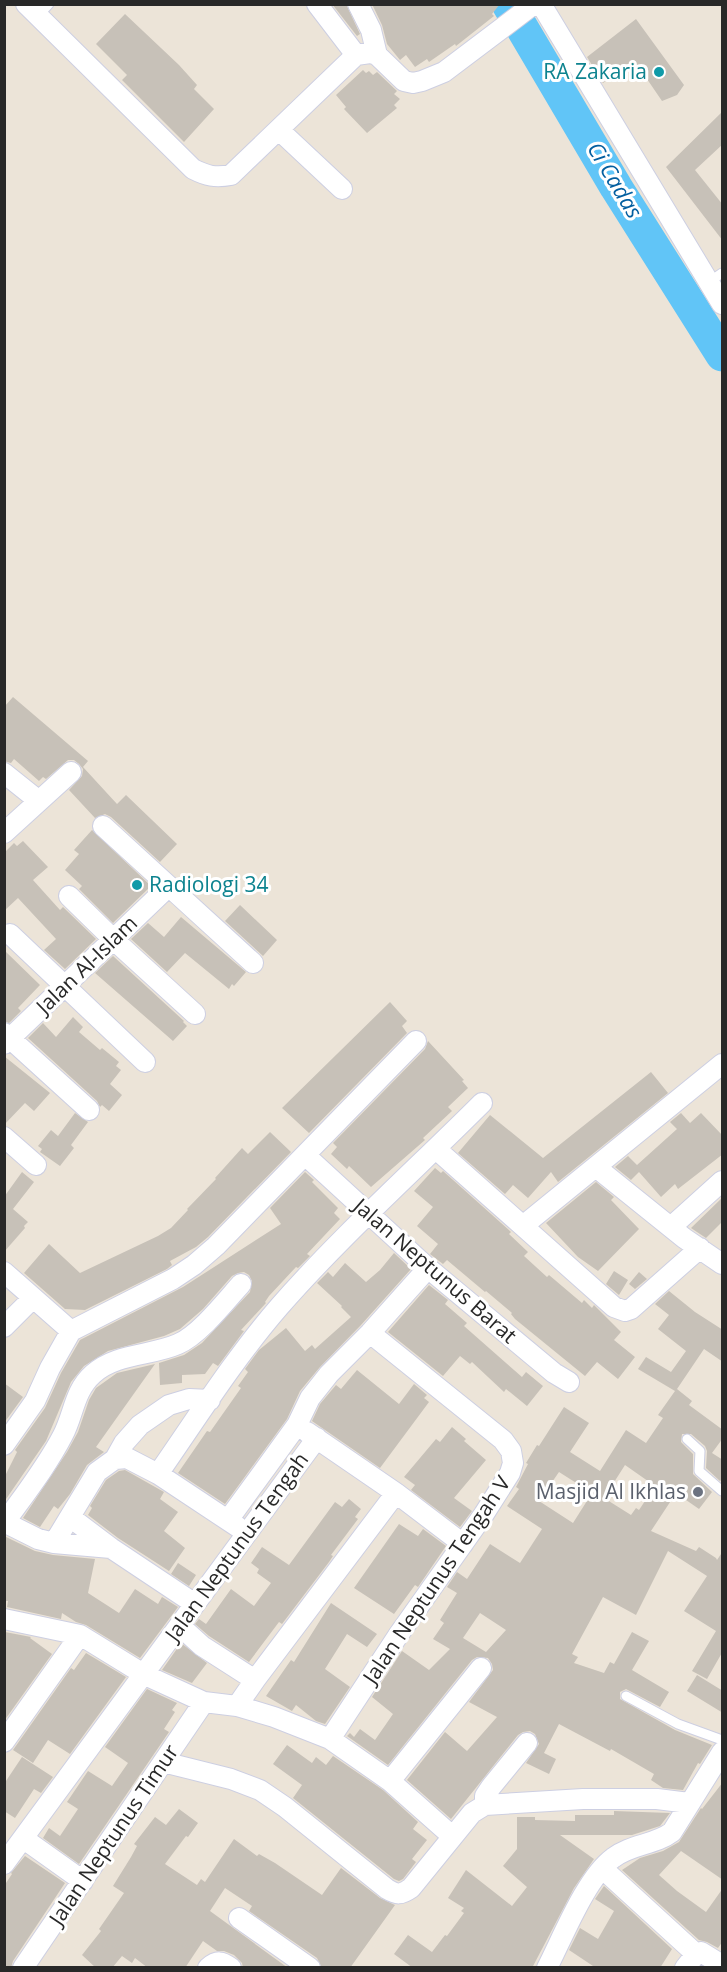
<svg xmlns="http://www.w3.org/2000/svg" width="727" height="1972" viewBox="0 0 727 1972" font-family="'Open Sans',sans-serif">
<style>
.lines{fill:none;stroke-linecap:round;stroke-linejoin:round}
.river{stroke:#61c5f7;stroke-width:33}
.building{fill:#c7c1b8;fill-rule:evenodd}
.lane-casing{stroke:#cdcfe2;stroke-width:11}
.street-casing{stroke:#cdcfe2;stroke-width:22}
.lane{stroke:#fff;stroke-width:9}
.street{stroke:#fff;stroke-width:20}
.culture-dot{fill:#0f9aa8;stroke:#fff;stroke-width:2}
.worship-dot{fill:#6b7280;stroke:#fff;stroke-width:2}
.labels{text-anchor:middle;stroke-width:6;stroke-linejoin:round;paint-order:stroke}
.culture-label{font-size:21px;fill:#0d838f;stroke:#fff;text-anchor:end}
.street-label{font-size:21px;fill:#282828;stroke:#fff}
.worship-label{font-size:21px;fill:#5b616d;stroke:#fff;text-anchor:end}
.water-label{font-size:22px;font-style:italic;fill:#035fa0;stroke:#fff}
</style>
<rect width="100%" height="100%" fill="#ece4d8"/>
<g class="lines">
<path class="river" d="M508,4L616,187L722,355"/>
</g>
<path class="building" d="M332,4H346L360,34L357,36Z
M372,4H500L492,14L494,16L456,46L455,44L429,62L427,59L415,67L406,55L400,60L387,44L382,25Z
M125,14L179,65L197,85L194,89L214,109L184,142L122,80L127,75L96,44Z
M636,19L684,85L677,95L662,101L634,60L603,83L587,57Z
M363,70L366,73L369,71L373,75L377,72L397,91L394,94L400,99L394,105L397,108L367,133L344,109L346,107L336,95Z
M723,111V144L695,170L723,205V241L666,167Z
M13,697L88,761L83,767L117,804L126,795L177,844L160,862L111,817L105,814L95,818L69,790L82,776L83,769L79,764L74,760H68L46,779L43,777L39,781L14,759L11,763L4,761V707Z
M92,830L151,886L113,923L79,889L82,886L65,870L79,854L74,850Z
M23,841L48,867L33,880L60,910L63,907L96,939L65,969L44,950L56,939L18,898L4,911V853L14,843L17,846Z
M240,905L277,940L263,956L225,921Z
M181,917L246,972L234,986L232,984L229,989L185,953L167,972L131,939L148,923L164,937Z
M4,950L40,985L18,1008L21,1011L9,1023L4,1021Z
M113,956L184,1021L183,1022L187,1026L173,1041L95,973Z
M390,1002L407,1021L402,1026L407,1033L309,1133L282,1108Z
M73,1017L83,1027L79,1032L100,1050L102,1048L119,1062L116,1066L121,1070L110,1084L122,1095L109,1111L102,1105L100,1107L97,1101L28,1038L43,1023L56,1037Z
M428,1041L464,1080L462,1081L468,1088L448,1107L452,1111L423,1138L425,1140L371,1187L349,1166L347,1169L331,1154L337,1147L333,1143L425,1049Z
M4,1056L50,1093L34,1111L25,1103L4,1125Z
M651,1072L668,1093L558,1182L551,1172L528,1198L513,1185L505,1194L458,1153L490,1115L543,1158Z
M75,1113L88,1122L71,1145L74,1148L60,1166L40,1152L42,1149L38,1146L51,1130L58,1136Z
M681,1113L690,1123L701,1113L723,1136V1154L678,1189L675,1184L661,1197L639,1172L631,1180L615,1167L628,1156L637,1165L677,1129L670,1122Z
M270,1132L291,1152L208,1237L196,1247L170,1261L172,1265L167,1269L85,1310L65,1309L24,1273L49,1244L80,1273L158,1236L171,1228L188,1210L187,1209L216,1179L215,1178L242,1148L248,1154Z
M435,1168L441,1173L443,1171L511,1232L509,1234L528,1252L524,1256L547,1277L549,1275L582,1303L584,1300L592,1308L594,1305L621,1332L614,1340L635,1357L618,1379L597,1362L585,1376L515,1319L511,1314L512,1313L486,1291L485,1292L447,1260L443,1264L430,1254L438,1244L417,1226L433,1207L414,1191Z
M22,1172L34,1182L13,1209L28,1222L24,1226L25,1228L4,1252V1197Z
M305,1172L314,1180L312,1182L338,1208L334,1213L340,1219L307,1254L310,1256L298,1268L296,1267L269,1296L265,1302L266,1303L241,1330L244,1331L218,1366L213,1363L205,1374L182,1375V1383L160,1385L159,1363L184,1355L202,1343L250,1292L252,1281L249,1275L244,1272L238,1273L232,1276L203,1309L180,1329L164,1336L108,1351L84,1366L71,1382L46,1441L4,1502V1478L17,1452L15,1450L45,1408L61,1373L80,1340L183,1287L281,1224L270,1208Z
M596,1182L614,1197L611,1200L639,1229L598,1271L578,1257L546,1223Z
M723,1197V1221L706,1238L691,1228Z
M394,1253L411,1269L361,1325L320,1367L300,1391L287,1419L225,1504L178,1473L207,1431L210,1432L241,1388L238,1386L248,1372L245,1369L259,1350L286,1328L305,1351L312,1345L315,1349L351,1317L341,1307L342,1306L317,1283L328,1272L333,1277L345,1263L366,1282L380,1270Z
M614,1271L628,1280L619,1295L606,1284Z
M639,1272L647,1279L635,1289L629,1284Z
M429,1285L448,1300L445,1304L467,1323L464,1326L522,1377L526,1372L543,1386L527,1406L506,1389L504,1392L472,1362L470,1364L460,1356L443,1376L388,1332Z
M669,1291L695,1312L723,1330V1362L704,1349L677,1389L692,1401L689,1405L723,1430V1438L712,1453L723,1460V1478L720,1481L706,1468L707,1451L705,1446L691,1434H682L681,1442L693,1454V1474L712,1492L699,1509L676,1493L651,1531L696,1551L699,1547L716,1558L717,1560L723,1551V1651L707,1679L692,1671L716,1631L684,1611L707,1576L668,1551L636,1615L603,1597L572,1654L578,1657L574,1663L604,1673L610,1662L614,1664L632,1632L649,1641L632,1670L669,1692L660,1707L626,1689L620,1692V1699L675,1730L712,1745L700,1764L698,1763L683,1790L663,1788L651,1780L654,1774L611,1749L610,1751L559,1724L544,1753L556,1759L549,1774L526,1763L539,1744L535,1734L530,1731L523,1732L518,1735L451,1819L407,1780L445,1732L467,1751L497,1717L469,1702L493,1670L492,1664L488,1658L477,1657L472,1660L388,1765L347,1736L350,1733L354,1737L360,1729L375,1740L393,1714L372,1697L402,1651L429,1670L450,1649L433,1639L444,1623L440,1620L457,1593L447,1587L457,1572L467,1579L490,1544L520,1563L542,1529L507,1506L519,1489L516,1487L528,1464L526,1463L537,1445L539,1446L564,1407L589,1423L570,1452L600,1471L626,1430L646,1443L663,1418L658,1415L675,1391L638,1369L646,1357L671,1372L686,1351L658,1329L669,1315L655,1304ZM625,1465L655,1486L639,1510L636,1508L631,1515L604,1498ZM559,1472L592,1493L573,1523L539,1501ZM480,1613L506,1630L486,1652L463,1638Z
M155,1364L96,1447L104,1452L87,1465L70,1494L58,1509L54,1506L40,1527L23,1518L67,1452L78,1432L89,1400L96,1388L117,1373Z
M357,1370L399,1404L414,1384L427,1395L424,1398L429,1402L380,1468L312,1421L320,1404L336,1385L341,1389Z
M4,1383L23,1397L4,1423Z
M452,1427L466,1439L464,1441L486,1460L454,1498L472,1511L460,1527L411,1490L415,1485L404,1477L436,1439L440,1442Z
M125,1470L164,1492L160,1499L178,1512L164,1531L185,1548L169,1571L118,1538L88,1515L92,1508L90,1506L106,1480L119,1471Z
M349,1499L361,1509L355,1517L358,1519L331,1555L333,1556L329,1562L282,1624L279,1622L249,1662L209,1636L195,1624L199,1619L206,1624L231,1589L254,1606L271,1583L257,1573L259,1569L251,1563L262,1547L289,1565L335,1502L342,1507Z
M399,1524L418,1536L423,1529L446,1546L418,1587L415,1585L394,1614L354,1588Z
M4,1536L35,1551L53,1555L95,1559L88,1593L119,1613L135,1589L158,1604L162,1597L178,1607L140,1658L86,1625L76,1622L62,1613L61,1619L7,1607L8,1601H4Z
M178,1563L196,1575L189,1586L171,1574Z
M331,1603L377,1634L367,1647L347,1634L325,1669L350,1687L325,1724L316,1721L296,1705L292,1711L266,1696L291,1660L294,1662Z
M5,1632L31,1637L30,1638L52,1654L4,1721Z
M181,1643L207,1663L192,1683L162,1670Z
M86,1653L126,1677L70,1754L48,1740L33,1763L13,1750L71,1668L74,1670Z
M697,1675L723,1691V1713L687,1691Z
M147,1689L177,1703L172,1710L175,1712L164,1729L169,1732L79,1864L43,1838L49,1828L60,1836L78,1809L67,1802L88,1771L112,1786L128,1763L105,1747Z
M287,1745L312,1763L316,1757L326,1765L333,1756L383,1790L418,1822L413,1829L427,1840L412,1859L416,1862L403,1879L399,1881L394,1879L293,1798L302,1785L273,1764Z
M22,1757L53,1777L41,1793L34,1789L15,1818L4,1811V1784Z
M723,1782V1880L681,1851L659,1875L677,1891L706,1912L723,1888V1941L718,1948L707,1942L699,1940L622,1870L640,1858L663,1851L679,1842L701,1808L702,1809Z
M179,1809L198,1823L188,1837L186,1836L165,1864L197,1885L201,1879L205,1882L234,1839L257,1856L259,1854L275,1863L322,1895L341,1868L380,1898L395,1905L350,1968H322L317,1958L249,1911L252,1906L225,1888L210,1911L288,1968H243L242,1963L234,1955L224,1951H217L203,1941L185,1968H148L135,1958L132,1963L122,1956L112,1968H96L82,1955L101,1931L99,1929L124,1893L113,1886L131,1857L137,1846L134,1844L155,1817L166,1825Z
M614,1811L670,1813L660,1826L632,1835H560L594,1859L574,1888L532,1968H413L394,1954L408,1935L432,1952L445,1935L447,1936L464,1913L461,1911L464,1908L448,1898L466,1870L512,1906L527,1887L503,1866L517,1849V1817H535V1820L575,1821V1815H614Z
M25,1856L65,1883L13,1961L11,1968H4V1886L12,1874L11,1873Z
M604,1886L672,1949L660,1968H596L569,1950L580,1928L598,1939L614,1911L595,1899Z"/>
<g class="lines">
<defs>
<path id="lane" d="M38,16L49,4
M709,282L722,273
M687,1439L700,1451L699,1471L722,1491
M626,1696L678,1724L722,1740"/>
<path id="street" d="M26,4L193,169C207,176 215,178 231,175L356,55L370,53L377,55L404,81L413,83L422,81L444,72L534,4
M317,4L356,55
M358,4L371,30L377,55
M541,4L722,304
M279,130L342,189
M4,773L39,801
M103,826L253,963
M4,833L71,772
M69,896L114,940L195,1014
M10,934L145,1062
M4,1033L89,1110
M4,1044L169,886
M4,1137L36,1165
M436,1149L614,1307L625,1311L631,1309L700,1248
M305,1155L428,1268L554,1373L569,1382
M597,1168L684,1238L722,1264
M524,1225L722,1064
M671,1227L722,1181
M4,1272L71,1331
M4,1327L33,1298
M307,1432L396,1493L463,1544
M4,1445L35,1401L50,1368L71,1331L173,1279L194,1265L216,1246L416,1041
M115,1459L127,1458L158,1474L238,1527
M158,1474C197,1418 234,1359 279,1307C342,1235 414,1171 482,1103
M70,1517L111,1548L195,1604
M228,1520L297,1425L310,1398L329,1374L370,1333L428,1268
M4,1522L38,1539L54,1543L97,1472L115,1459L124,1443L140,1425L169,1405L189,1399L210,1400
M5,1522C25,1494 47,1466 63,1435C74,1414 74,1391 93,1374C116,1353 151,1356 178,1344C199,1335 225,1302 241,1284
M54,1543L111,1548
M4,1619L80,1635L145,1675L204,1702L237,1706L274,1717L330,1739L390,1781L452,1836
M180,1626L202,1646L255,1680L237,1706
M255,1680L396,1493
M330,1739L399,1634L484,1514L510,1473L513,1463L511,1451L503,1440L370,1333
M4,1742L80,1635
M163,1762L231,1779L260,1790L285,1807L387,1889C397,1895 401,1895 411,1888L472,1813L485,1805L583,1799H657L689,1803
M390,1781L481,1668
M485,1805V1796L491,1787L527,1743
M24,1839L83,1881
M4,1864L317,1438
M603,1869L696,1954
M239,1918L310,1968
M23,1968L204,1702
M208,1968C217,1960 222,1961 231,1968
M547,1968C563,1937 586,1878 613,1858C631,1844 655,1845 672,1832L722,1752
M685,1968L696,1954L701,1952L722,1965"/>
</defs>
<use href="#lane" class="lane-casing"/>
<use href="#street" class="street-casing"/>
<use href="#lane" class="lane"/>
<use href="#street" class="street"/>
</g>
<g class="culture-dot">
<circle cx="659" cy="72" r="6"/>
<circle cx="137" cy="885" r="6"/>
</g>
<circle class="worship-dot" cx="698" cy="1492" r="6"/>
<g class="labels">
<g class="culture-label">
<text x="647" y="79">RA Zakaria</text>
<text x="149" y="892" text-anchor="start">Radiologi 34</text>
</g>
<g class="street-label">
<text transform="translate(87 965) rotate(-44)" y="7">Jalan Al-Islam</text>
<text transform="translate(435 1271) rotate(41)" y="7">Jalan Neptunus Barat</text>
<text transform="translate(237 1547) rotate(-54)" y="7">Jalan Neptunus Tengah</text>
<text transform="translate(437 1580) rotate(-56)" y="7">Jalan Neptunus Tengah V</text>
<text transform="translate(114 1835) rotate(-56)" y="7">Jalan Neptunus Timur</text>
</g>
<g class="worship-label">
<text x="686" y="1499">Masjid Al Ikhlas</text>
</g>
<g class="water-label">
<text transform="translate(615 180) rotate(59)" y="8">Ci Cadas</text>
</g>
</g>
<rect width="727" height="1972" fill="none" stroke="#282828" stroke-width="12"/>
</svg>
